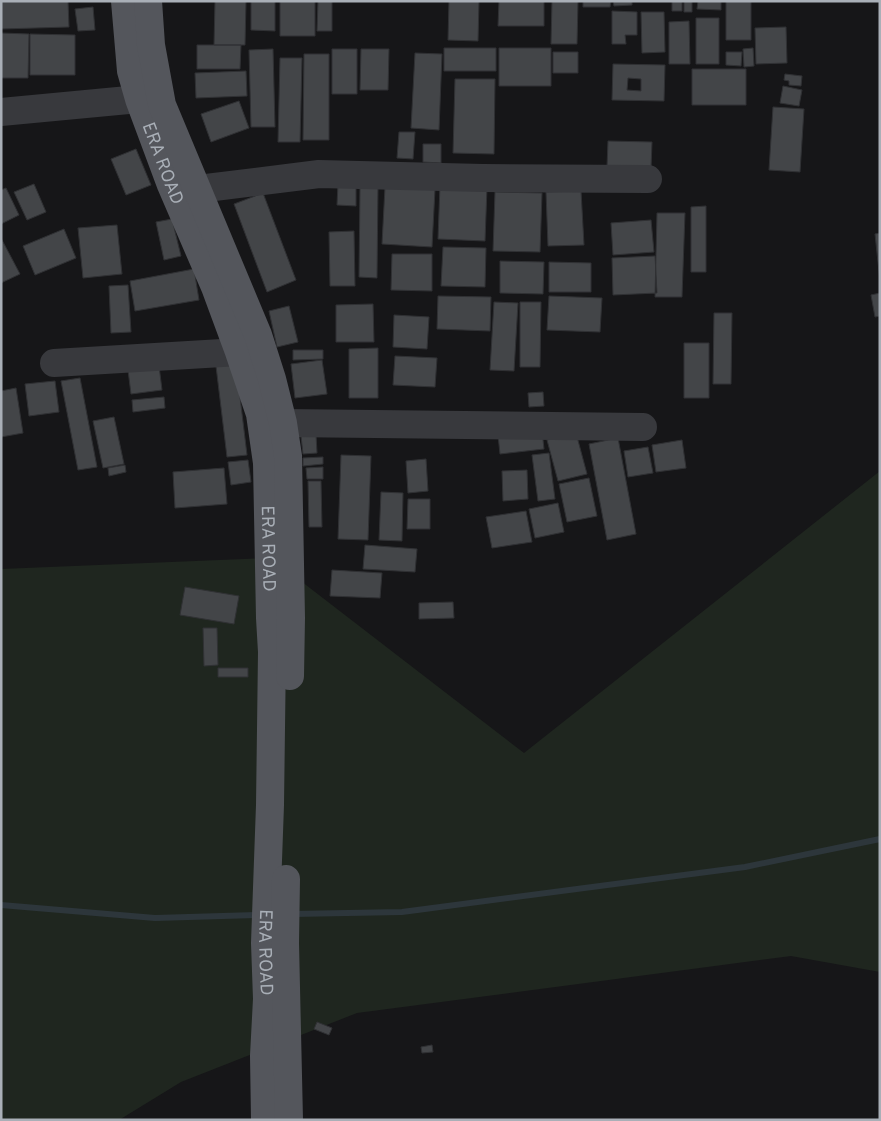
<svg xmlns="http://www.w3.org/2000/svg" width="881" height="1121" viewBox="0 0 881 1121" font-family="Overpass,sans-serif">
<style>
.green{fill:#1f261f}
.lines{fill:none;stroke-linecap:round;stroke-linejoin:round}
.stream{stroke:#2d363b;stroke-width:6}
.building{fill:#434548;stroke:#303134;fill-rule:evenodd}
.minor{stroke:#38393d;stroke-width:28}
.major{stroke:#54565c;stroke-width:28}
.labels{text-anchor:middle;stroke-width:4.5;stroke-linejoin:round;paint-order:stroke}
.street-label{font-size:18px;fill:#a9afb7;stroke:#111113}
</style>
<rect width="100%" height="100%" fill="#161618"/>
<path class="green" d="M880,471V972L791,956L357,1013L181,1082L119,1120H1V569L271,558L524,753Z"/>
<g class="lines">
<path class="stream" d="M1,905L155,918L259,915
M292,914L402,912L745,867L880,839"/>
</g>
<path class="building" d="M1,1H68L69,27L1,29Z
M215,1H246L245,45H214Z
M251,1H275V31L251,30Z
M280,1H315V36H280Z
M318,1H332V31H317Z
M449,1H479L478,41L448,40Z
M499,1H544V26H498Z
M552,1H578L577,44H551Z
M583,1H611L610,7H583Z
M613,1H632V5L614,6Z
M672,1H682V11H672Z
M684,1H692V12H684Z
M698,1H721V10L697,9Z
M726,1H751V40H726Z
M93,7L95,30L78,31L75,9Z
M612,11L637,12V35H625L626,44H612Z
M641,12H664L665,52L642,53Z
M696,18H719V64H696Z
M689,21L690,64H669V22Z
M786,27L787,63L756,64L755,28Z
M1,33L29,34L28,78H1Z
M30,34L75,35V75H30Z
M197,45H241L240,69H197Z
M444,48H496V71H444Z
M499,48H551V86H499Z
M753,48L754,66L744,67L743,49Z
M273,49L275,127H251L249,50Z
M332,49H357V94H332Z
M361,49H389L388,90H360Z
M553,52H578V73H553Z
M726,52H742L741,66L726,65Z
M415,53L442,54L439,130L411,128Z
M304,54H329V140H303Z
M280,58H302L300,142H278Z
M613,64L665,65L664,101L612,100ZM628,78L641,79V91L627,90Z
M692,69H746V105H692Z
M246,71L247,96L196,98L195,73Z
M785,74L802,76L801,86L789,85V81L784,80Z
M455,79H495L494,154L453,153Z
M783,86L802,90L799,106L780,103Z
M239,101L249,128L211,142L201,114Z
M773,107L804,109L800,172L769,170Z
M399,132H415L413,159L397,158Z
M608,141L652,142L651,168L607,167Z
M423,144H441V163L423,162Z
M136,149L151,185L126,195L111,159Z
M338,183L356,184V206L337,205Z
M34,184L46,212L27,220L14,192Z
M440,185L487,187L485,241L438,239Z
M360,186H378L377,278L359,277Z
M385,187L435,189L432,247L382,244Z
M6,188L19,215L1,224V190Z
M581,191L584,245L548,246L546,192Z
M495,192L542,193L540,252L493,251Z
M263,193L296,280L267,292L234,204Z
M706,206V272H691V207Z
M657,213H685L682,297H655Z
M172,219L181,256L164,260L156,222Z
M651,220L654,252L613,255L611,223Z
M117,225L122,274L83,278L78,228Z
M64,229L76,258L35,275L23,246Z
M354,231L355,286H330L329,232Z
M880,233V281L875,234Z
M1,238L20,274L1,283Z
M443,247L486,248L485,287L441,286Z
M392,254H432V291L391,290Z
M655,256L657,293L613,295L612,258Z
M500,261L544,262L543,294L500,293Z
M549,262L591,263V292H549Z
M194,269L199,300L135,311L130,281Z
M128,285L131,332L111,333L109,286Z
M880,293V316L875,317L871,295Z
M438,296L491,297L490,331L437,329Z
M549,296L602,298L600,332L547,330Z
M494,302L518,303L514,371L490,370Z
M520,302H541L540,367H520Z
M373,304L374,342H336V305Z
M289,306L298,342L277,347L269,311Z
M714,313H732L731,384H713Z
M394,315L429,317L427,349L393,347Z
M684,343H709V398H684Z
M378,348V398H349V349Z
M293,350H323V359L293,360Z
M395,356L437,358L435,387L393,385Z
M322,360L327,394L295,398L291,364Z
M236,364L247,455L227,457L216,366Z
M159,366L162,390L131,394L128,370Z
M80,378L97,467L78,470L61,381Z
M55,381L59,412L29,416L25,384Z
M16,388L23,433L1,437V391Z
M543,392L544,406L529,407L528,393Z
M164,397L165,408L133,412L132,400Z
M114,417L124,464L103,468L93,421Z
M542,431L544,449L500,454L498,435Z
M576,433L587,474L558,481L547,440Z
M316,435L317,453L303,454L301,436Z
M618,438L636,534L607,540L589,444Z
M682,440L686,468L656,472L652,445Z
M648,447L653,473L628,477L624,451Z
M549,453L555,499L538,501L532,455Z
M341,455L371,456L368,540L338,539Z
M323,457V464L303,466V458Z
M426,459L428,491L408,493L406,461Z
M248,460L251,482L231,485L228,462Z
M125,465L126,472L109,476L108,468Z
M323,467V479H307L306,468Z
M224,468L227,504L175,508L173,472Z
M527,470L528,499L503,501L502,471Z
M589,478L597,516L567,522L559,484Z
M308,481H321L322,527H309Z
M381,492L403,493L402,541L379,540Z
M408,499H430V529H407Z
M558,503L564,532L535,538L529,509Z
M526,511L532,542L492,548L486,517Z
M365,545L417,549L415,572L363,569Z
M332,570L382,573L380,598L330,596Z
M185,587L239,596L234,624L180,615Z
M453,602L454,618L419,619V603Z
M203,628H217L218,665L204,666Z
M218,668H248V677H218Z
M317,1022L332,1028L329,1035L314,1029Z
M432,1045L433,1052L422,1053L421,1047Z"/>
<g class="lines">
<path class="minor" d="M1,112L139,99
M198,189L319,174L483,178L648,179
M54,363L239,352
M283,423L643,427"/>
<g class="major">
<path id="s1" d="M125,1L131,71L139,99L171,185L215,287L239,352L260,414L267,463L270,618L272,652L270,805L265,943L267,999L264,1056L265,1120"/>
<path d="M148,1L151,45L162,105L258,335L272,379L283,423L288,456L291,618L290,676"/>
<path d="M286,879L285,943L289,1120"/>
</g>
</g>
<g class="labels">
<g class="street-label">
<text dy="6" stroke="none"><textPath href="#s1" startOffset="168">ERA ROAD</textPath></text>
<text dy="6" stroke="none"><textPath href="#s1" startOffset="572">ERA ROAD</textPath></text>
<text dy="6" stroke="none"><textPath href="#s1" startOffset="976">ERA ROAD</textPath></text>
</g>
</g>
<rect width="881" height="1121" fill="none" stroke="#a9afb7" stroke-width="5"/>
</svg>
